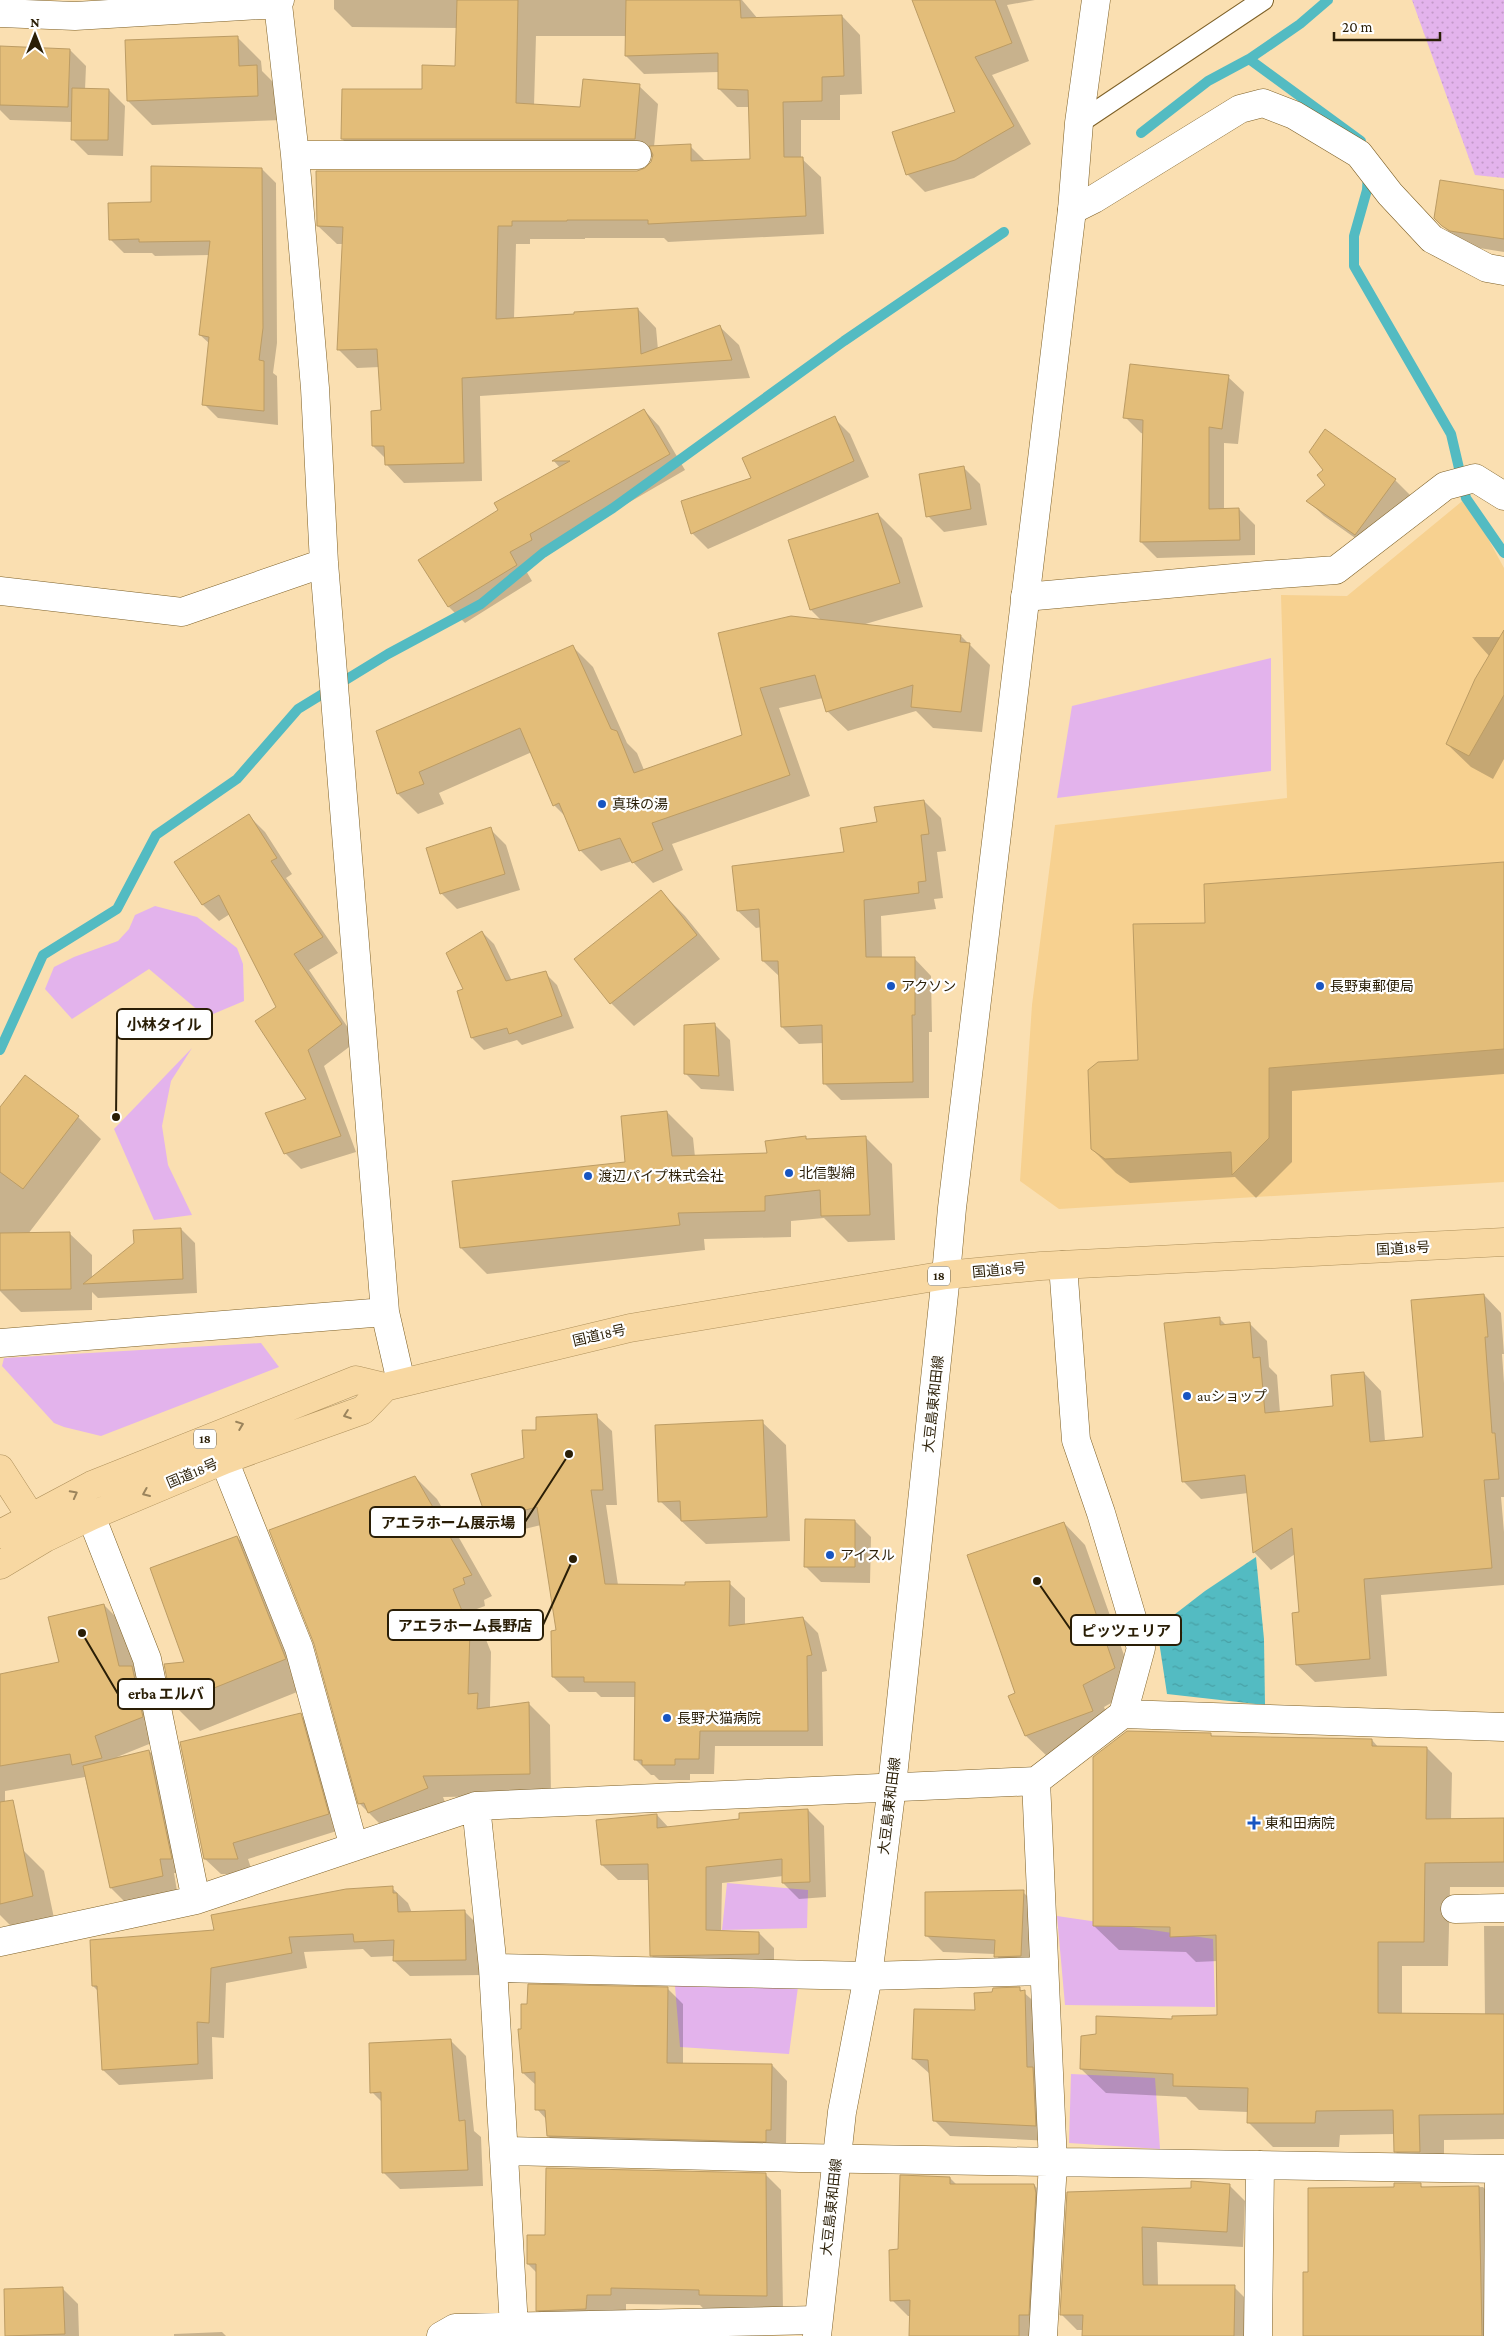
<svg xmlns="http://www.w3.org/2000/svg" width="1504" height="2336" viewBox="0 0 1504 2336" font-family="'Crimson Pro','Noto Sans JP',serif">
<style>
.built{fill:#f7d190}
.green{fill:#e3b3ec}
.park{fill:url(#park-dots)}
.water{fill:url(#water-ripples)}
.shadow{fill:#0003;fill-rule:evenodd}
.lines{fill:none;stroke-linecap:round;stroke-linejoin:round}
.stream{stroke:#53bbc2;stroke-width:10}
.building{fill:#e3bd79;stroke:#bc9c64}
.service-casing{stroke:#7d6027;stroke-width:22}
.minor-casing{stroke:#7d6027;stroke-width:29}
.tertiary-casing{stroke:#7d6027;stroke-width:29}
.secondary-casing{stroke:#7d6027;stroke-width:29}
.trunk-casing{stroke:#af915c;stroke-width:29}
.service{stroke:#fff;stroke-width:20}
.minor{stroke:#fff;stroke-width:28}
.tertiary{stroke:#fff;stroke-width:28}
.secondary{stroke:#fff;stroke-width:28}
.trunk{stroke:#f8d8a2;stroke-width:28}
.oneway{stroke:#9b845c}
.poi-dot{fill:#1855c1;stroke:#fff;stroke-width:2}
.labels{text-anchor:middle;stroke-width:4.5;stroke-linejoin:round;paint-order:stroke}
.shield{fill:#fff;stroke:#6a6251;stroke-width:1}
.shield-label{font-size:12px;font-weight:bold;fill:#2a1e06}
.poi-label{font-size:14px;fill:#2a1e06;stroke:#fff;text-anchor:start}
.street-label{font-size:14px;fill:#2a1e06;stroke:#fff}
.leader{fill:none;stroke:#2a1e06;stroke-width:2}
.callout-dot{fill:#2a1e06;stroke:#fff;stroke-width:2}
.callout{fill:#fff;stroke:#2a1e06;stroke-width:2}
.callout-label{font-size:15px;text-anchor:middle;font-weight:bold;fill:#2a1e06}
</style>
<defs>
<pattern id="park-dots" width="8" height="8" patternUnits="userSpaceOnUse" patternTransform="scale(1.25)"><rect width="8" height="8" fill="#e3b3ec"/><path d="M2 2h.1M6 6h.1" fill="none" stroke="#c39ac9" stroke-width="1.8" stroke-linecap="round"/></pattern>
<pattern id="water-ripples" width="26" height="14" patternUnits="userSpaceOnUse" patternTransform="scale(1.25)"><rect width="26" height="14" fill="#53bbc2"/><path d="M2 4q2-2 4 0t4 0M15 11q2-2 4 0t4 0" fill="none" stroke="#48a0a5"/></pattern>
</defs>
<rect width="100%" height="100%" fill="#fadfb1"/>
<path class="built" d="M1466,498L1504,568V1182L1059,1209L1020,1181L1032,1005L1055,825L1287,798L1281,595L1347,596Z"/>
<path class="green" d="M1271,658V771L1057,798L1072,706Z
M155,906L197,917L237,948L243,964L244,1001L206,1017L149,969L72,1019L45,989L54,967L74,957L118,941L129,929L135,915Z
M192,1048L171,1081L162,1126L168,1165L192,1215L154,1220L114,1129Z
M261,1343L279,1367L101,1436L64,1427L54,1423L2,1366L4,1358Z
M727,1883L808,1890L807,1928L722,1930Z
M1057,1916L1213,1939L1215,2007L1065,2005Z
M675,1986L798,1987L789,2054L680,2047Z
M1071,2074L1155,2078L1160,2149L1069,2143Z"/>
<path class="park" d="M1412,0H1504V178L1475,175Z"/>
<path class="water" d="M1256,1557L1264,1639L1265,1705L1167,1694L1157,1628L1205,1591Z"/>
<path class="shadow" d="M334,0H742L758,19L842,16L860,35L862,94L840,95V120H801V158L821,177L824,234L668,242L664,238H585V239H530V244H516L514,319L638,309L656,328L658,350L720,327L739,345L750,378L480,396L482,481L404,483L386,464V459L373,446L383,412L380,367L357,368L338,349L343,244H337L318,226L637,172L646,169L652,163L653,157H361L342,139L423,90L456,67L457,28L352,27L334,9ZM536,36H626V56L644,74L719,72V89L737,107H750L751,160L706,162L690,146L654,147L658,104L639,86L582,109L534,106Z
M913,0H1035L1007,5L1029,61L992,75L1031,144L974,178L925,192L907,174L957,113Z
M237,37L261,61L262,71L281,90L282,120L152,125L128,101Z
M0,48L70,50L86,66L85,90H109L125,106L123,156L88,155L72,139V122L10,120L0,110Z
M262,169L276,183L277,343L273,373L277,376L278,425L218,418L204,404L210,344L200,335L210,255L155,256L152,253H124L110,239L152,203Z
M1504,192V252L1467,246L1459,242L1443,226Z
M1228,377L1244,392L1238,444L1224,443V510L1239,509L1255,525V555L1157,558L1141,542L1144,434L1141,433L1125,417Z
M644,410L659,426L685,470L545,551L547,556L525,569L532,581L465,623L449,607L420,560L500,511L560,468L554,461Z
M834,418L850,434L869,477L708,549L692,533L752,479Z
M964,468L980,484L987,525L944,532L928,516Z
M1395,480L1411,496L1372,550L1324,516L1308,501Z
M878,514L902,538L923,607L862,625L961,636L990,665L982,732L933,728L916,711L848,731L827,711L823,698L779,708L810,796L672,844L683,870L653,883L632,861L601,871L580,850L566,817L554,805L532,752L439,793L444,804L418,814L398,794L377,732L573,647L593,667L627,743L637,753L644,770L743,736L720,634L822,621L811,610L790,541Z
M1472,637H1504V759L1493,779L1471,767L1447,744L1490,657Z
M924,801L941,818L946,851L937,852L943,898L934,899L936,909L881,916L882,958H914L931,976L932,1032H929V1098L841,1100L824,1083V1043L799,1044L782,1027L780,977L763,961L762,927L756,928L738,911L845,854L878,823Z
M249,816L265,832L292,874L286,878L338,953L309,970L357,1041L324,1066L356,1152L301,1169L285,1153L308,1100L278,1007L230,914L219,921L203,905L176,862Z
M490,829L506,845L520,890L457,909L441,893Z
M1504,863V1074L1292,1091V1162L1256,1198L1235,1177L1130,1183L1116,1173L1092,1149L1139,1061L1207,924Z
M661,892L685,916L720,959L634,1026L611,1003Z
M482,932L494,944L512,981L545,973L557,985L574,1028L522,1045L517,1040L484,1050L472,1038L464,990Z
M714,1024L730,1040L734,1091L701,1089L685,1073Z
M25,1076L78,1117L101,1139L28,1234L69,1233L92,1255V1278L181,1229L195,1243L197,1293L98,1298L92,1292V1310L21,1312L0,1291V1109Z
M667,1112L693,1138L695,1157L768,1155L806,1138L808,1140L866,1138L892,1164L895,1240L848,1242L824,1218L791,1221V1237L704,1239L705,1250L487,1274L461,1248L627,1163Z
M1484,1295L1501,1313L1504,1354H1502L1504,1383V1497H1501L1504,1532V1585L1381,1595L1387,1676L1315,1682L1297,1665L1300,1614L1295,1554L1271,1570L1254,1552L1248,1493L1201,1499L1183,1481L1219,1318L1227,1326L1249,1323L1267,1341L1269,1367L1277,1375L1280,1413L1335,1407L1364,1373L1381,1391L1385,1441L1424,1438Z
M596,1416L612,1431L617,1505H606L618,1585L687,1586L729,1583L745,1598V1625L803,1618L818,1633L827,1671L822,1672L823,1746H715L714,1774H690V1780H659L654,1775H651L635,1759L636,1697H601L596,1692H569L553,1677L557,1631L541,1525L504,1534L489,1519L525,1459L538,1432Z
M762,1422L786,1445L790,1541L706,1544L660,1501Z
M415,1477L437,1499L492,1596L484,1600L485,1606L474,1610L491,1652L490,1707L528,1703L550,1725L551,1795L443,1797L448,1810L381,1825L360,1804L315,1643Z
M855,1521L871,1537L870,1583L821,1582L805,1566Z
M1064,1523L1085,1545L1136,1689L1104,1707L1114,1732L1048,1757L1026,1736L1010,1697L1017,1694Z
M237,1537L264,1564L312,1686L200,1731L173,1704L186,1663Z
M104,1605L126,1627L164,1738L117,1757L149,1751L164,1765L185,1873H174L177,1891L125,1902L111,1888L85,1777L5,1791V1853L22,1849L44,1871L54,1918L12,1927L0,1915V1675L60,1663Z
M300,1715L316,1730L343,1829L248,1859L253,1874H221L205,1859Z
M1210,1734L1214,1738L1372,1740L1379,1748H1427L1452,1773L1451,1820L1504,1819V1887H1450L1448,1966H1402V2014L1485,2016L1484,1926H1504V2139L1444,2140V2176H1420L1395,2151V2134L1340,2135L1339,2147H1273L1248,2122V2112L1199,2110L1186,2097L1106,2093L1081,2069L1173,2021L1219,2016L1218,1961L1196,1962L1186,1952L1119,1950L1094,1926Z
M808,1810L824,1826L826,1897L799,1899L783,1883V1876L722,1883L721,1932L759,1933L774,1948V1969L667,1971L651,1955L650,1880H618L602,1865L657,1815L669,1828Z
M392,1888L408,1903L412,1913L464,1911L480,1927L481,1975L410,1976L394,1961V1956L371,1957L363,1949L304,1952L307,1968L226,1983L224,2038L212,2037L213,2079L119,2085L103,2070L98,1991L93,1986L215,1931Z
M1023,1892L1039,1908L1037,1972H1011L995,1954L943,1952L927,1936Z
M668,1989L683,2004V2064L772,2065L787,2081L786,2145L563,2151L548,2136L547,2120L537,2109V2086L523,2073L522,2030L528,2006Z
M1020,1989L1040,2007L1051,2141L950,2136L934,2120L930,2074L913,2059L976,2011L994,1993Z
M450,2040L466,2056L474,2131L481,2137L483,2186L400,2189L384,2173L382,2102L372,2092Z
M765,2174L781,2190L783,2311L716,2322L700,2305L626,2304V2324L553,2326L537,2310V2273L528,2264L546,2236Z
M950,2178L957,2185H1034L1050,2201L1034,2336H910L911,2316H908L892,2300L899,2251Z
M1229,2185L1245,2201L1243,2247L1157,2242L1158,2286L1234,2287L1250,2303V2336H1084V2330H1077L1061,2314L1068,2194L1192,2189Z
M1420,2185L1424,2188L1483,2187L1501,2206L1500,2336H1305L1309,2274L1396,2188Z
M62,2288L78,2304L79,2336H7L5,2291Z
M222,2332L226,2336H174V2334Z"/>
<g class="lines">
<path class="stream" d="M1249,59L1361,141
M1141,133L1208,81L1249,59L1300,24L1328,0
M1368,173L1367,190L1354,236V266L1451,434L1466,498L1504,553
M0,1050L43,955L117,909L156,835L237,779L298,709L388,654L481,604L543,553L613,508L844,341L1004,232"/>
</g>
<path class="building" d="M457,0H518L516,103L580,107L583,79L640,84L635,139H341L342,89H422V65L455,66Z
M626,0H740L741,18L842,15L844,76L822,77V101L783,102L784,157H803L806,216L648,224V220H567V221H512V226H498L496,319L574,314V312L638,308L641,354L720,325L732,360L462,378L464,463L385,465L384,446H372L371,411L381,410L377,349L337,350L343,227L317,226L316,171H637L645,168L651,162L653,155L649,146L691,144V161L750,159L748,90L718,89V53L625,56Z
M912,0H995L1012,43L975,57L1014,126L955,160L906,175L892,132L955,112Z
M238,36L239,66L257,65L258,96L127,101L125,40Z
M0,46L70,49L68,107L0,105Z
M72,88L109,89L108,140H71Z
M151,166L262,168L263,328L259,360L264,361V411L202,405L209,337L199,335L210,241L139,242V239L109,240L108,203L151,202Z
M1440,180L1504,190V239L1450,231L1442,226L1434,218Z
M1130,364L1229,375L1222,429L1209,427V509L1239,508L1240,540L1140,542L1143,420L1123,418Z
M644,409L670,454L530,534L532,540L510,552L517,565L448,607L418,560L498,510L494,503L570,461H552Z
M835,416L854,461L691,534L681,501L751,478L742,458Z
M1325,429L1396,479L1355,535L1306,501L1325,485L1317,475L1323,470L1309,452Z
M964,466L971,509L926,517L919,474Z
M878,513L900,583L810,610L788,540Z
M791,616L961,635L960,642L970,643L961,712L911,707L913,685L826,712L815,675L760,688L790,775L652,823L663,850L632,863L620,838L579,851L559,803L553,806L520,728L419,772L424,784L397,794L376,731L573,645L611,729L617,731L634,773L742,735L718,633Z
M1504,630V695L1469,756L1446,744L1475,679Z
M924,800L929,834L921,835L926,881L918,882L919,893L864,900L866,957H915V1015H912L913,1082L823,1084L822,1025L781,1027L778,961H762L759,909L737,911L732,866L844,852L840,828L877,822L874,807Z
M249,814L277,858L271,861L323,937L294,954L342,1024L308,1050L341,1136L284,1154L265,1113L306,1099L255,1021L276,1007L219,895L202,905L174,862Z
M491,827L505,874L440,894L426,848Z
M1504,862V1049L1269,1068V1138L1232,1175L1231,1152L1105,1159L1091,1149L1088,1070L1098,1062L1138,1060L1133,924L1205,923L1204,884Z
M661,890L697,935L610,1004L574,959Z
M482,931L506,981L546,971L562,1016L509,1034L507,1028L471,1038L457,991L463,989L446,953Z
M715,1023L719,1076L684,1074V1025Z
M25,1075L79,1116L23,1189L0,1172V1107Z
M667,1111L672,1156L767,1153L765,1141L806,1136V1139L866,1136L870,1215L821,1216L820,1190L765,1196V1211L678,1213L680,1225L460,1248L452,1181L625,1162L621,1116Z
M181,1228L183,1279L83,1284L134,1243L133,1230Z
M70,1232L71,1289L0,1290V1233Z
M1484,1294L1488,1337H1485L1492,1433H1495L1499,1479L1484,1480L1492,1568L1364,1579L1370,1659L1296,1665L1292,1613L1299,1612L1292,1528L1253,1553L1245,1475L1182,1482L1164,1323L1220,1317V1325L1250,1322L1253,1358L1260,1357L1265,1413L1333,1406L1331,1375L1364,1372L1370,1442L1423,1437L1411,1300Z
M597,1414L603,1490H591L605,1584L685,1585V1582L730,1581L729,1626L803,1617L812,1655L807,1656L808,1731H700L699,1759H675V1765H642V1760H634L635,1682H584V1677H552L551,1631L556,1630L537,1507L487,1520L471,1474L524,1458L522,1430H536V1417Z
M763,1420L767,1517L681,1521L680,1501L658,1502L655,1425Z
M415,1476L472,1575L463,1578L465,1584L453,1589L470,1630L468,1694L478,1693L477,1709L529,1702L530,1774L423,1776L428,1788L368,1813L364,1803L358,1804L314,1644L269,1530Z
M805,1519L855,1520V1567H804Z
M1064,1522L1115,1668L1083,1685L1093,1711L1025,1736L1008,1696L1015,1693L967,1555Z
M237,1536L286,1659L172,1705L164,1664L184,1662L150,1568Z
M104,1604L119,1666H132L143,1717L95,1736L102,1758L72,1765L70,1754L0,1766V1674L59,1662L48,1617Z
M301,1713L329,1814L233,1843L238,1859H204L180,1742Z
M1127,1731L1211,1733V1736L1372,1739V1746L1427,1747L1426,1819L1504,1818V1862L1425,1863L1424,1942H1378V2013L1504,2014V2114L1419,2115L1420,2152H1394L1393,2110L1316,2111L1315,2123H1247L1248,2088L1173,2086V2074L1080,2069L1081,2036L1096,2034V2016L1172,2019V2016L1217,2015L1216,1935L1170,1937V1927L1093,1926V1757Z
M149,1750L172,1859H160L163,1876L110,1888L83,1766Z
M13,1800L33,1896L0,1904V1802Z
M808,1809L810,1882L782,1883V1859L706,1867V1930L759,1932V1954L650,1956L648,1864L601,1865L596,1820L657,1814V1828L739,1819V1813Z
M393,1886V1893H397L398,1912L465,1910L466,1960L393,1961L394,1940L354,1942L353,1934L289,1937L292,1953L211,1968L209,2023L197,2022L198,2064L102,2070L97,1986H92L90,1940L214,1930L211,1915L346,1889Z
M1024,1890L1021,1956L994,1957L995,1940L925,1936V1892Z
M528,1984L668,1987L667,2063L772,2064L771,2130H766V2142L547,2136L545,2110H535V2072L522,2073L518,2029H521V2004H527Z
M1020,1987V1991L1025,1990L1027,2067H1033L1036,2126L933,2121L928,2060L912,2059L914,2009L975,2010L974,1993L992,1992L993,1988Z
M451,2039L459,2121L465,2120L468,2170L382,2173L381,2092L370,2093L369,2043Z
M546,2168L766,2173L767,2296L699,2295V2290L611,2288V2295H587L586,2309L536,2311V2264H527V2235H545Z
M900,2175L950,2177V2184H1034L1036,2193L1029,2315H1019V2336H909L910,2300L890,2301L889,2250L898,2249Z
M1191,2181L1230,2184L1227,2232L1142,2227L1143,2285H1235L1234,2336H1082L1083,2315H1060L1067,2192L1191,2188Z
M1394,2183H1421V2187L1479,2186L1482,2336H1303V2272H1308V2188L1394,2187Z
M63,2287L65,2334L5,2336L4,2289Z"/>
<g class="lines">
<defs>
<path id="service" d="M1079,123L1263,0"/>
<path id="minor" d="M280,0L278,4L295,155L315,388L324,563L385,1312L401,1382
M0,13L75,16L278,4
M295,155H637
M1072,210L1094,199L1240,109L1263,103L1294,115L1359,154L1390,194L1432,239L1487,268L1504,271
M0,591L182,612L324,563
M1025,597L1267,575L1336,570L1445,486L1475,478L1504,496
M0,1343L385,1312
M224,1460L299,1648L354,1847
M91,1516L147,1659L196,1900
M1123,1714L1504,1727
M1036,1781L1053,2163L1043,2336
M476,1806L493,1968L514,2327
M1455,1909L1504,1908
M0,1942L196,1900L476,1806L1036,1781L1123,1714L1141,1648L1101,1513L1076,1440L1063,1265
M493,1968L868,1976L1044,1971
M505,2151L800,2158L1504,2169
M441,2336L455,2328L818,2320
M1258,2336L1260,2165
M1498,2336L1499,2169"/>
<path id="tertiary" d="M946,1275L952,1208L1072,210L1079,123L1096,0"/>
<path id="secondary" d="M817,2336L842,2112L868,1976L892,1786L946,1275"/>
<path id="trunk" d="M0,1469L40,1531
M0,1534L92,1485L356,1380L385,1387L630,1328L946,1275L1041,1266L1504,1242
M0,1565L45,1538L91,1516L224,1460L363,1410L385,1387"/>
</defs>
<use href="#service" class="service-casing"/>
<use href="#minor" class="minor-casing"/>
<use href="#tertiary" class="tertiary-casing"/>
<use href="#secondary" class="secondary-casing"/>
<use href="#trunk" class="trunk-casing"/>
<use href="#service" class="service"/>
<use href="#minor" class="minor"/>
<use href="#tertiary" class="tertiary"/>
<use href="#secondary" class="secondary"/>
<use href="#trunk" class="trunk"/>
</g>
<defs><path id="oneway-chevron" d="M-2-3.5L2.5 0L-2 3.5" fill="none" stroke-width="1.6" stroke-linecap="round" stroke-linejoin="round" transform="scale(1.25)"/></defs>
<g class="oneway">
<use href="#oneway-chevron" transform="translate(347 1415) rotate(160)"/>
<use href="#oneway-chevron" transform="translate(240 1425) rotate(-21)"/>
<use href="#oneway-chevron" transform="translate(146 1493) rotate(157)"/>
<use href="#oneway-chevron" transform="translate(74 1494) rotate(-28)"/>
</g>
<g class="poi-dot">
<circle cx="602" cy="804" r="5"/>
<circle cx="891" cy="986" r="5"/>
<circle cx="1320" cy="986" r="5"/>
<circle cx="789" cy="1173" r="5"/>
<circle cx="588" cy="1176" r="5"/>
<circle cx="1187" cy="1396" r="5"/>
<circle cx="830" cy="1555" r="5"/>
<circle cx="667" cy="1718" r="5"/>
<path d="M1251.5 1815.5h5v5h5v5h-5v5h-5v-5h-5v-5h5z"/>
</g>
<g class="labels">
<g class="shield">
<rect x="928" y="1266.5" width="22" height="19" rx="4"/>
<rect x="194" y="1429.5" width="22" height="19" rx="4"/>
</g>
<g class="shield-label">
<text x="939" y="1280">18</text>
<text x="205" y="1443">18</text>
</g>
<g class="poi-label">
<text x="612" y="809">真珠の湯</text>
<text x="901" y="991">アクソン</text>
<text x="1330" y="991">長野東郵便局</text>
<text x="799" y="1178">北信製綿</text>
<text x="598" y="1181">渡辺パイプ株式会社</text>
<text x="1197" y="1401">auショップ</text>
<text x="840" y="1560">アイスル</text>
<text x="677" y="1723">長野犬猫病院</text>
<text x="1265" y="1828">東和田病院</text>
</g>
<g class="street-label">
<text transform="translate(1403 1248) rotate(-3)" y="5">国道18号</text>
<text transform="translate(999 1270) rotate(-5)" y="5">国道18号</text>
<text transform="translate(599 1335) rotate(-13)" y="5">国道18号</text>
<text transform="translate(933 1404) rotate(-84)" y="5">大豆島東和田線</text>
<text transform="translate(192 1473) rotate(-23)" y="5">国道18号</text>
<text transform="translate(889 1806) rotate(-83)" y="5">大豆島東和田線</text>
<text transform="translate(831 2207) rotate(-84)" y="5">大豆島東和田線</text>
</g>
</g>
<path class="leader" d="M116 1117L117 1024M569 1454L525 1522M573 1559L543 1625M1037 1581L1071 1630M82 1633L118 1694"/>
<g class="callout-dot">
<circle cx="116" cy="1117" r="5"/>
<circle cx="569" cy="1454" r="5"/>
<circle cx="573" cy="1559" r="5"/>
<circle cx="1037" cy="1581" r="5"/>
<circle cx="82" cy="1633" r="5"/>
</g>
<g class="callout">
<rect x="117" y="1009" width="95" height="30" rx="5"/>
<rect x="370" y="1507" width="155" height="30" rx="5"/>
<rect x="388" y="1610" width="155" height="30" rx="5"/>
<rect x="1071" y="1615" width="110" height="30" rx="5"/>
<rect x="118" y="1679" width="96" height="30" rx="5"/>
</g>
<g class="callout-label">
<text x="164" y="1030">小林タイル</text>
<text x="448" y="1528">アエラホーム展示場</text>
<text x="465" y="1631">アエラホーム長野店</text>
<text x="1126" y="1636">ピッツェリア</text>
<text x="166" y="1699">erba エルバ</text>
</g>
<g transform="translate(35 35)" stroke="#ffffff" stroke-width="4" paint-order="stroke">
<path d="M0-4L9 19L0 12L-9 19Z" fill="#2a1e06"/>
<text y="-8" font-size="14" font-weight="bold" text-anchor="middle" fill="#2a1e06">N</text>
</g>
<path d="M1334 32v8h106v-8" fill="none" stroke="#2a1e06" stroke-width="2.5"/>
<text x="1342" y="32" font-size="15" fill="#2a1e06" stroke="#ffffff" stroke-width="4" paint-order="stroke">20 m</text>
</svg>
